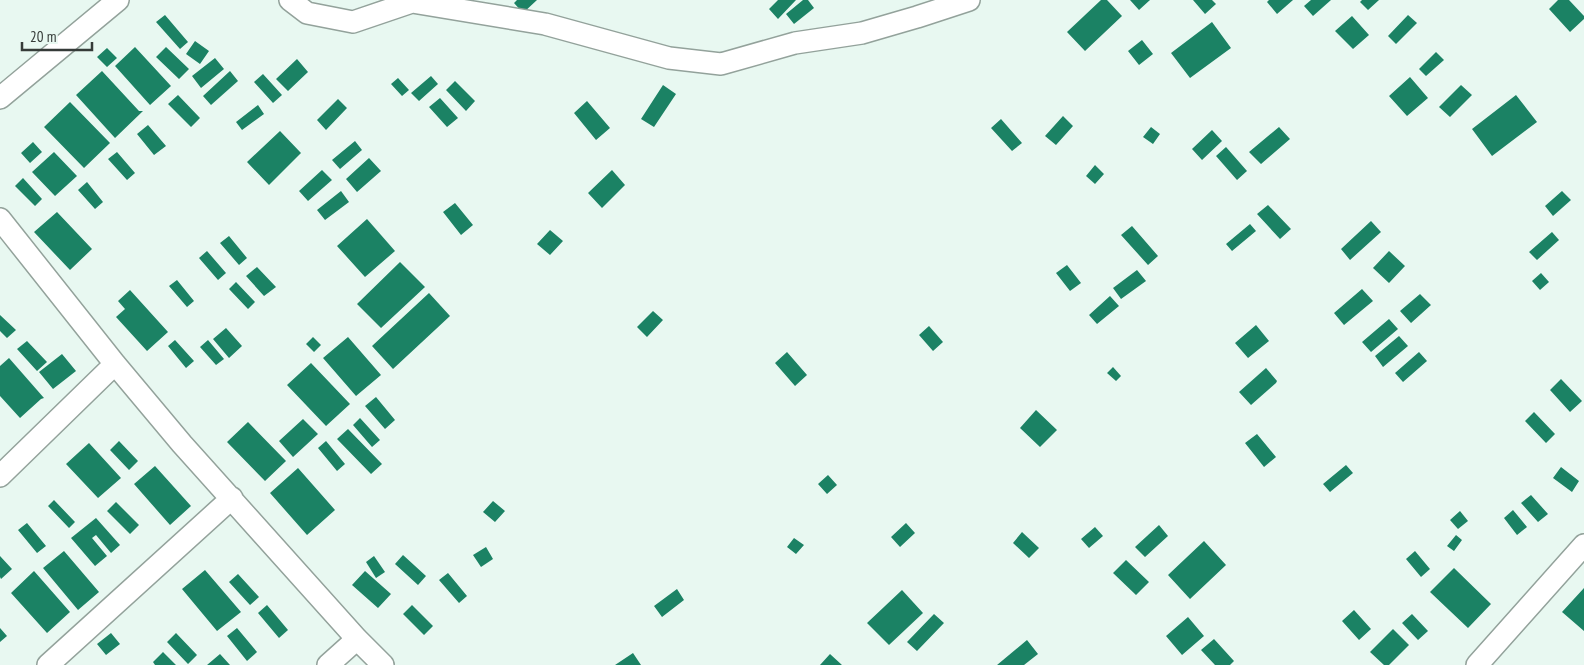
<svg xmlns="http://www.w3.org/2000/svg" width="1584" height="665" viewBox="0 0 1584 665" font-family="'PT Sans Narrow',sans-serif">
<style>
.building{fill:#1b8264}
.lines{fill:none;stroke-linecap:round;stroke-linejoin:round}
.minor-casing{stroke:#93a29b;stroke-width:24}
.minor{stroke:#fff;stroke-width:21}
</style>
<rect width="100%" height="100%" fill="#e8f8f1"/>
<path class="building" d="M517,0H537L523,13L514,3Z
M778,0H796L778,19L769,9Z
M803,0H808L814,8L794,24L786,14Z
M1101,0H1107L1122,16L1085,51L1067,32Z
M1130,0H1150L1139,10Z
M1193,0H1212L1216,4L1205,14Z
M1269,0H1293L1277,14L1267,2Z
M1311,0H1331L1313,16L1304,6Z
M1362,0H1379L1368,10L1360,2Z
M1558,0H1569L1584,16V19L1570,32L1549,9Z
M165,15L188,42L180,49L156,22Z
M1408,15L1417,23L1396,44L1388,36Z
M1352,16L1369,35L1353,49L1335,31Z
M1212,22L1231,48L1190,78L1171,53Z
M1142,40L1153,54L1139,65L1128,51Z
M195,41L209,51L200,64L186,54Z
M135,47L171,86L150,105L115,66Z
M166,47L189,69L179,79L156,57Z
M107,48L117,58L107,67L97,57Z
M1436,52L1444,60L1426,76L1419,69Z
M215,58L224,69L201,88L192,76Z
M297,59L308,72L288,91L276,79Z
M102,71L139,111H143L115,138L76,95Z
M230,71L238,81L211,105L203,96Z
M263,74L282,95L273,103L254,82Z
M431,76L438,84L419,101L411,93Z
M1410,77L1428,98L1407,116L1389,96Z
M398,78L409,90L402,96L391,84Z
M455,81L475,101L466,111L446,90Z
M663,85L676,94L654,127L641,119Z
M1461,85L1472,95L1450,117L1439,107Z
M178,95L200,118L191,127L168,104Z
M1516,95L1537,122L1492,156L1472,129Z
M440,98L458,118L447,127L429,107Z
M338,99L347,108L326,130L317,120Z
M587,101L610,128L596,140L574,113Z
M70,102L110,143L84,168L44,127Z
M258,105L264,114L242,130L236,122Z
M1063,116L1073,126L1056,145L1045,136Z
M1001,119L1022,143L1012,151L991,128Z
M148,125L166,146L154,155L137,134Z
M1151,127L1160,134L1153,144L1143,137Z
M1279,127L1290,139L1261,164L1249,152Z
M1212,130L1222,141L1202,160L1192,149Z
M280,131L301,153L269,185L247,162Z
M355,141L362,150L340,169L332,160Z
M33,142L42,152L30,163L21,153Z
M1226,147L1247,171L1237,180L1216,156Z
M54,152L77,176L55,196L32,172Z
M117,152L135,173L127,180L108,159Z
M369,158L381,171L357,192L346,179Z
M1095,165L1104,174L1095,184L1086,176Z
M322,170L332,180L308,201L299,191Z
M612,170L625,185L602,208L588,193Z
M23,178L42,199L35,206L15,186Z
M87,182L103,202L95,209L78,190Z
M341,191L349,202L325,220L317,210Z
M1562,191L1571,200L1553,216L1545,206Z
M455,203L473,225L461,235L443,212Z
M1268,205L1291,229L1280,239L1257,214Z
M57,212L92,249L70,270L34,232Z
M367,219L395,251L365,277L337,246Z
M1371,221L1381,232L1350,260L1341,249Z
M1250,224L1256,231L1232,251L1226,244Z
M1132,226L1158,256L1148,265L1121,235Z
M550,230L563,241L550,255L537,244Z
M1552,232L1559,240L1537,260L1529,252Z
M229,236L247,258L239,265L220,243Z
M207,251L226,273L218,280L199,258Z
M1389,251L1405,266L1389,283L1373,268Z
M400,262L425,287L381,328L357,304Z
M1067,265L1081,283L1070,291L1056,273Z
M257,267L276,287L264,296L246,276Z
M1137,270L1146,281L1121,299L1113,288Z
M1541,273L1549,282L1540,290L1532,281Z
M177,280L194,301L187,307L169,286Z
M236,282L255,302L248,309L229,289Z
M1362,289L1373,301L1344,325L1334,313Z
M130,290L168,332L147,351L116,317L125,309L118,301Z
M429,293L450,316L393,369L372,346Z
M1420,294L1431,305L1411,323L1400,311Z
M1110,296L1119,306L1097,324L1089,315Z
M653,311L663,320L647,337L637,327Z
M0,315L16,330L7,338L0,331Z
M1389,319L1398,329L1371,352L1362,342Z
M1256,325L1269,341L1248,358L1235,343Z
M929,326L943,342L933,351L919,335Z
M226,328L242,346L229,358L213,339Z
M1399,336L1408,346L1383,367L1375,356Z
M313,337L321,345L314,352L306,344Z
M348,337L381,375L356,396L323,358Z
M175,340L194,361L186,368L168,346Z
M208,340L224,359L216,365L200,347Z
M27,341L47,362L37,371L17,349Z
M787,352L807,375L795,386L775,363Z
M1419,352L1427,361L1403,382L1395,373Z
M62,354L76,371L53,389L39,372Z
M9,358L44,398L41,399L20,418L0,396V366Z
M311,363L350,404L326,426L287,385Z
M1113,367L1121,376L1116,381L1107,373Z
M1266,368L1277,381L1276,383L1251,405L1239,392Z
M1561,379L1582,401L1570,412L1550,390Z
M376,397L395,420L385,429L365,406Z
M1036,410L1057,430L1040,447L1020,428Z
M1534,412L1555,434L1546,443L1525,421Z
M360,418L380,440L372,447L353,425Z
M303,419L318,434L293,457L279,441Z
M248,422L286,461L265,481L227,442Z
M348,429L382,464L371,474L337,439Z
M1257,434L1276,457L1264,467L1245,443Z
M119,441L138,461L129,470L110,450Z
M326,441L345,464L337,471L318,448Z
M89,443L121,478L98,498L66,464Z
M1346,465L1353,473L1330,492L1323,484Z
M155,466L191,506L170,525L134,484Z
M1561,467L1579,481L1572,492L1553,478Z
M298,468L335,510L307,535L270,493Z
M828,475L837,485L827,494L818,484Z
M1531,495L1548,514L1538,522L1521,503Z
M54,500L75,522L69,528L48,506Z
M493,501L505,511L495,522L483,512Z
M116,502L139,525L130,534L107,511Z
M1513,510L1527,527L1517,535L1504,518Z
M1460,511L1468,521L1458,529L1450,520Z
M96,518L120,545L111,553L96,535L92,538L107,556L95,566L71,538Z
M27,523L46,546L37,553L18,530Z
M906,523L915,533L900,547L891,537Z
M1159,525L1168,536L1145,557L1135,547Z
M1095,527L1103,536L1089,548L1081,539Z
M1022,532L1039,548L1029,558L1013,543Z
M1456,535L1462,540L1454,551L1447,546Z
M794,538L804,545L796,554L787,547Z
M1204,541L1226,565L1190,599L1168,575Z
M486,547L493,559L481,567L473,555Z
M64,551L99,592L78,610L43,568Z
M1415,551L1430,569L1421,577L1406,559Z
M403,555L426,576L418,585L395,564Z
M0,556L12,569L1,579L0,577Z
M374,556L385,572L376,578L366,562Z
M1126,560L1149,582L1136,595L1113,573Z
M1454,568L1491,604L1468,628L1430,592Z
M205,570L241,612L217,631L182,589Z
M34,571L70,612L47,633L11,593Z
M365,571L391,594L378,608L352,585Z
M448,573L467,596L459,603L439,580Z
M238,574L259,597L250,605L229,582Z
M1584,588V631L1562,612Z
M677,589L684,600L662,617L654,606Z
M902,590L923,613L889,645L867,623Z
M267,605L288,630L279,638L258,613Z
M412,605L433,626L424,635L403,614Z
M1354,610L1371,629L1359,640L1342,621Z
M934,614L944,623L917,651L907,642Z
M1412,614L1428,631L1418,640L1402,623Z
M1188,617L1204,636L1182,655L1166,636Z
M0,628L7,636L0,642Z
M237,628L257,652L247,661L227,636Z
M1393,629L1409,645L1389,665H1384L1370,652Z
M111,633L120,644L106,655L97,644Z
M176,633L197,655L188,664L167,642Z
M1214,639L1234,661L1230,665H1215L1201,650Z
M1027,640L1038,654L1024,665H997Z
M163,652L176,665H155L153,662Z
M633,653L641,665H615Z
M220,654L230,665H207Z
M830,654L842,665H820Z"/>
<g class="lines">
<defs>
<path id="minor" d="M290,0L307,13L353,22L412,2L545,24L669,58L721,64L795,43L862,33L917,17L969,0
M0,98L118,0
M0,219L115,364L182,444L357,639L383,665
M0,476L115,364
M48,665L232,498
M328,665L357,639
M1477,665L1584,545"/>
</defs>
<use href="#minor" class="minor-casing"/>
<use href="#minor" class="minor"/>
</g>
<path d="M22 42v8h70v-8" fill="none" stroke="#353b38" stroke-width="2.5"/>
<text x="30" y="42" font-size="15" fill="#353b38" stroke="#e8f8f1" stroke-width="4" paint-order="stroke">20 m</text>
</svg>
